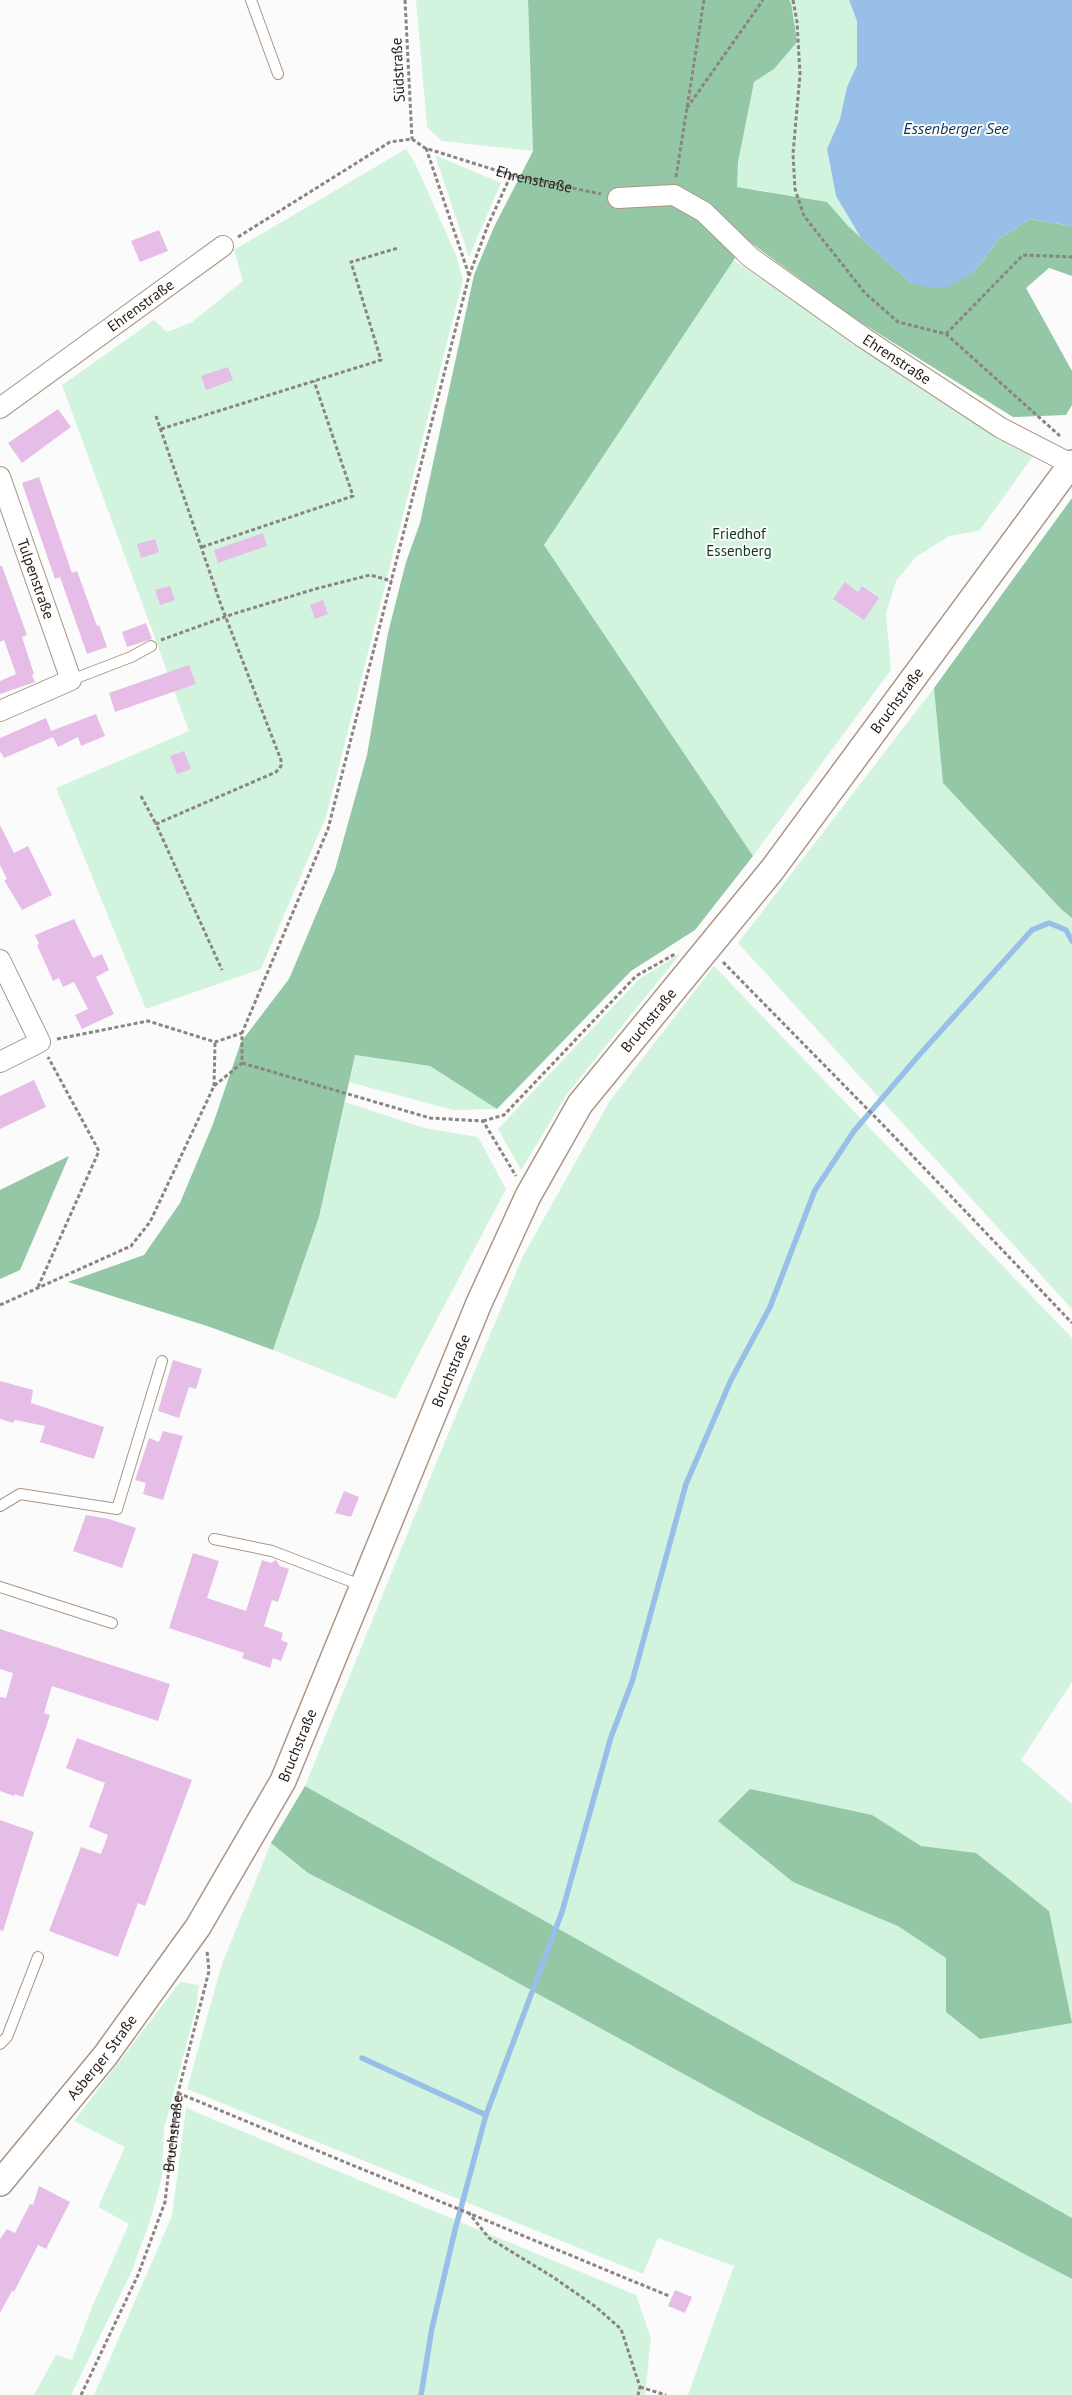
<svg xmlns="http://www.w3.org/2000/svg" width="1072" height="2395" viewBox="0 0 1072 2395" font-family="'PT Sans',sans-serif">
<style>
.green{fill:#d2f4de}
.forest{fill:#93c7a6}
.water{fill:#98bfe8}
.lines{fill:none;stroke-linecap:round;stroke-linejoin:round}
.stream{stroke:#98bfe8;stroke-width:5.5}
.building{fill:#e6bde7}
.service-casing{stroke:#ac9684;stroke-width:12}
.minor-casing{stroke:#ac9684;stroke-width:22}
.tertiary-casing{stroke:#ac9684;stroke-width:28}
.path{stroke:#8a8581;stroke-width:3;stroke-dasharray:4 2.5;stroke-linecap:butt}
.service{stroke:#fff;stroke-width:10}
.minor{stroke:#fff;stroke-width:20}
.tertiary{stroke:#fff;stroke-width:25}
.labels{text-anchor:middle;stroke-width:4;stroke-linejoin:round;paint-order:stroke}
.street-label{font-size:15px;fill:#2a211a;stroke:#fbfbfb}
.park-label{font-size:15px;fill:#0e3822;stroke:#fbfbfb}
.water-label{font-size:16px;font-style:italic;fill:#073258;stroke:#fbfbfb}
</style>
<rect width="100%" height="100%" fill="#fbfbfb"/>
<path class="green" d="M416,0H528L533,151L442,141L427,127Z
M789,0H849L857,21V65L847,87L840,119L827,149L836,196L861,238L848,226L766,191L736,187L738,162L754,82L774,69L791,3Z
M406,149L415,163L456,255L463,280L326,817L261,969L146,1009L56,788L189,731L62,385L154,320L167,332L192,322L243,281L234,250Z
M435,155L501,183L469,257Z
M732,259L927,393L1034,455L979,531L949,536L916,557L896,581L886,613L891,670L753,856L544,545Z
M934,688L943,783L1061,909L1072,918V1309L738,943Z
M681,953L567,1094L521,1170L498,1129L639,979Z
M714,966L1072,1338V1682L1021,1760L1072,1804V2218L305,1786L439,1456L523,1256L609,1102Z
M355,1055L430,1066L497,1109L453,1110L349,1082Z
M345,1102L424,1128L478,1137L506,1189L395,1399L273,1350L319,1217Z
M271,1843L308,1873L449,1945L782,2128L1072,2279V2395H688L734,2266L658,2238L643,2274L187,2089L222,1964Z
M180,1982L199,1985L196,2008L164,2129L162,2177L150,2221L131,2273L71,2395H34L56,2355L72,2360L92,2307L129,2224L98,2207L125,2147L74,2121Z
M186,2108L636,2295L651,2338L645,2395H94L172,2216Z"/>
<path class="forest" d="M528,0H789L791,3L797,42L774,69L754,82L738,162L737,187L827,202L848,226L911,283L973,273L999,239L1030,219L1072,226V276L1049,268L1026,288L1072,371V405L1066,415L1013,417L852,317L747,240L544,545L753,856L695,930L631,971L497,1109L430,1066L355,1055L319,1217L273,1350L207,1326L68,1282L144,1255L180,1203L213,1124L241,1042L289,979L335,870L367,755L388,633L406,562L420,523L474,275L494,227L533,151Z
M1072,498V918L1061,909L943,783L934,688Z
M69,1156L20,1270L0,1279V1190Z
M305,1786L1072,2218V2279L762,2117L449,1945L308,1873L271,1843Z
M750,1789L872,1815L921,1846L976,1853L1049,1911L1072,2023L980,2039L946,2012V1958L898,1926L793,1882L718,1821Z"/>
<path class="water" d="M849,0H1072V226L1030,219L999,239L973,273L948,287L929,288L911,283L861,238L836,196L827,149L840,119L847,87L857,65V21Z"/>
<g class="lines">
<path class="stream" d="M362,2058L486,2115
M421,2395L432,2328L455,2230L486,2115L562,1912L611,1737L632,1682L686,1484L731,1380L770,1307L815,1190L854,1131L921,1053L1032,930L1049,923L1066,930L1072,941"/>
</g>
<path class="building" d="M159,230L168,251L140,262L131,241Z
M228,367L233,380L206,390L201,376Z
M58,409L71,427L22,463L8,443Z
M39,477L72,573L77,571L97,626L99,625L107,647L87,654L60,577L55,579L22,483Z
M263,533L267,546L218,563L214,550Z
M155,539L159,552L141,558L137,544Z
M0,566H2L27,635L22,637L34,674L32,675L35,682L0,694V681L16,674L4,640L0,642Z
M845,582L858,592L862,586L879,598L864,620L833,599Z
M170,586L175,600L160,605L155,590Z
M323,600L328,614L315,619L310,605Z
M146,623L152,639L127,647L122,632Z
M189,665L196,684L115,712L109,693Z
M96,714L105,736L81,746L78,737L58,747L53,737L4,758L0,751V738L46,718L51,731Z
M184,751L191,769L177,774L170,756Z
M0,825L14,853L28,846L52,895L22,910L4,880L7,879L0,865Z
M74,919L93,958L102,954L109,970L96,977L114,1014L82,1029L75,1015L88,1009L74,982L63,987L59,978L53,981L37,945L39,944L35,935Z
M34,1080L46,1107L0,1129V1096Z
M173,1360L202,1369L196,1389L189,1387L179,1418L158,1411Z
M0,1381L33,1390L31,1403L104,1427L94,1459L40,1442L45,1426L15,1420L13,1423L0,1419Z
M163,1431L183,1436L163,1500L143,1494L146,1483L135,1480L149,1438L159,1442Z
M344,1491L359,1497L351,1517L335,1513Z
M86,1515L109,1519L136,1528L122,1568L73,1551Z
M193,1553L219,1561L207,1598L246,1611L262,1560L271,1563L276,1560L280,1566L289,1569L278,1602L272,1600L264,1626L283,1633L281,1640L288,1643L281,1661L273,1658L270,1668L242,1658L244,1653L169,1628Z
M0,1629L170,1684L158,1721L52,1686L44,1713L50,1715L23,1797L15,1794L14,1796L0,1791V1697L6,1698L13,1673L0,1669Z
M77,1738L192,1780L145,1906L138,1903L118,1957L49,1931L81,1847L101,1854L108,1835L89,1827L105,1783L66,1768Z
M0,1820L34,1832L3,1931L0,1930Z
M39,2186L70,2202L46,2249L38,2245L14,2292L12,2291L0,2313V2239L7,2229L15,2233L30,2204L33,2205Z
M675,2290L692,2297L685,2313L668,2306Z"/>
<g class="lines">
<defs>
<path id="service" d="M251,0L278,74
M71,680L131,657L151,646
M0,1506L20,1494L117,1509L162,1361
M214,1539L272,1551L363,1586
M0,1587L112,1623
M0,2044L7,2037L38,1957"/>
<g id="minor">
<path id="s3" d="M618,198L674,195L704,212L750,257L864,338L1001,428L1071,464"/>
<path id="s4" d="M0,408L223,246"/>
<path id="s5" d="M0,477L71,680L0,711"/>
<path d="M0,960L40,1042L0,1062"/>
</g>
<g id="tertiary">
<path id="s6" d="M0,2183L105,2056L198,1927L283,1781L479,1303L528,1196L580,1104L772,870L1072,463"/>
</g>
</defs>
<use href="#service" class="service-casing"/>
<use href="#minor" class="minor-casing"/>
<use href="#tertiary" class="tertiary-casing"/>
<g class="path">
<path d="M405,0L412,139"/>
<path d="M793,0L797,22L800,74L793,154L795,189L804,216L865,293L898,322L946,334L1060,436"/>
<path d="M687,108L763,0"/>
<path d="M426,148L469,275"/>
<path d="M676,177L704,0"/>
<path id="s1" d="M238,237L390,142L412,139L425,148L511,175L601,194"/>
<path d="M946,334L1023,255L1072,257"/>
<path d="M156,416L221,605L281,760V766L276,772L156,824L222,970"/>
<path d="M161,429L381,360L351,262L398,248"/>
<path d="M202,547L353,496L314,381"/>
<path d="M161,640L233,614L315,589L370,575L392,581"/>
<path d="M141,796L156,824"/>
<path d="M723,962L885,1127L1072,1323"/>
<path d="M57,1039L148,1021L215,1042L242,1033"/>
<path d="M242,1063L430,1118L483,1121L516,1176"/>
<path d="M214,1086L215,1042"/>
<path d="M483,1121L504,1115L636,976L675,954"/>
<path d="M38,1287L99,1151L48,1057"/>
<path d="M0,1305L131,1246L150,1222L214,1086L242,1063V1033L328,829L469,276L488,225L511,175"/>
<path d="M178,2093L669,2296"/>
<path d="M468,2212L489,2238L553,2277L596,2307L621,2329L640,2387L638,2395"/>
<path d="M640,2387L666,2395"/>
<path id="s2" d="M81,2395L138,2275L165,2202L178,2093L209,1971L207,1951"/>
</g>
<use href="#service" class="service"/>
<use href="#minor" class="minor"/>
<use href="#tertiary" class="tertiary"/>
</g>
<g class="labels">
<g class="street-label">
<text transform="translate(398 70) rotate(-93)" y="5">Südstraße</text>
<text dy="5" stroke="none"><textPath href="#s1" startOffset="331">Ehrenstraße</textPath></text>
<text dy="5" stroke="none"><textPath href="#s4" startOffset="174">Ehrenstraße</textPath></text>
<text dy="5" stroke="none"><textPath href="#s3" startOffset="334">Ehrenstraße</textPath></text>
<text dy="5" stroke="none"><textPath href="#s5" startOffset="108">Tulpenstraße</textPath></text>
<text dy="5" stroke="none"><textPath href="#s6" startOffset="1746">Bruchstraße</textPath></text>
<text dy="5" stroke="none"><textPath href="#s6" startOffset="1341">Bruchstraße</textPath></text>
<text dy="5" stroke="none"><textPath href="#s6" startOffset="936">Bruchstraße</textPath></text>
<text dy="5" stroke="none"><textPath href="#s6" startOffset="531">Bruchstraße</textPath></text>
<text dy="5" stroke="none"><textPath href="#s6" startOffset="162">Asberger Straße</textPath></text>
<text dy="5" stroke="none"><textPath href="#s2" startOffset="280">Bruchstraße</textPath></text>
</g>
<g class="park-label">
<text x="739" y="539">Friedhof<tspan x="739" dy="17">Essenberg</tspan></text>
</g>
<g class="water-label">
<text x="956" y="134">Essenberger See</text>
</g>
</g>
</svg>
